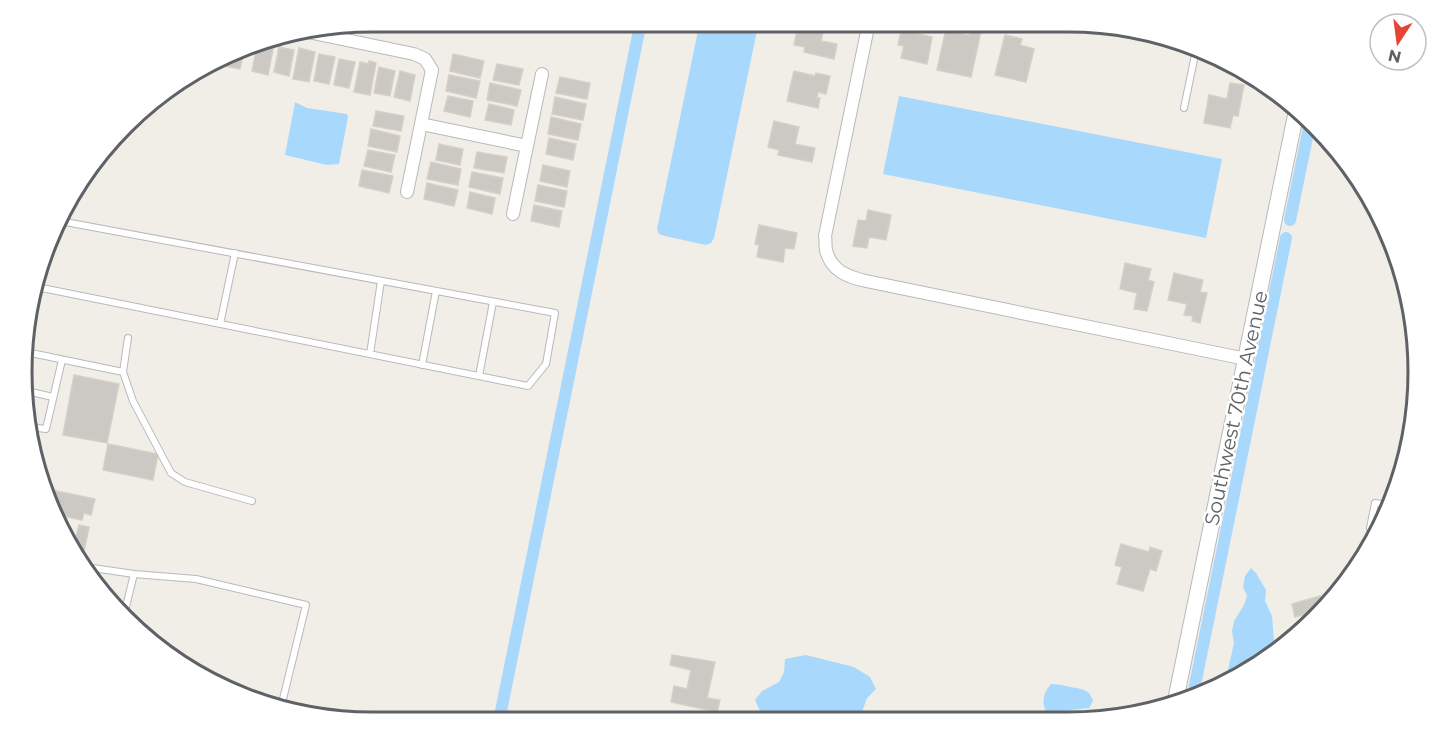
<svg xmlns="http://www.w3.org/2000/svg" width="1440" height="743" viewBox="0 0 1440 743" font-family="Montserrat,sans-serif">
<style>
.water{fill:#a9d8fd}
.lines{fill:none;stroke-linecap:round;stroke-linejoin:round}
.canal{stroke:#a9d8fd;stroke-width:12}
.building{fill:#ccc9c4;stroke:#d5d0c5;stroke-width:1.5}
.service-casing{stroke:#b7b9bd;stroke-width:8}
.minor-casing{stroke:#b7b9bd;stroke-width:14}
.tertiary-casing{stroke:#b7b9bd;stroke-width:17}
.service{stroke:#fff;stroke-width:6}
.minor{stroke:#fff;stroke-width:12}
.tertiary{stroke:#fff;stroke-width:15}
.labels{text-anchor:middle;stroke-width:5;stroke-linejoin:round;paint-order:stroke}
.street-label{font-size:20px;fill:#5e6266;stroke:#fff}
.rim{fill:none;stroke:#5e6266;stroke-width:3}
</style>
<rect width="100%" height="100%" fill="#f0eee6"/>
<path class="water" d="M700,21H759L714,238L711,243L706,245L665,236L659,234L657,229Z
M899,96L1222,159L1206,238L883,174Z
M295,102L307,108L347,114L348,117L339,164L327,165L285,155Z
M1251,568L1256,573L1266,590L1265,601L1272,616L1275,653L1264,663L1253,668L1246,666L1243,667L1241,675L1225,683L1234,643L1232,631L1234,621L1244,605L1247,596L1243,587L1245,576Z
M806,655L854,667L870,677L876,689L867,698L859,720H764L755,700L762,691L779,682L784,672L785,659Z
M1051,684C1058,684 1063,685 1070,687C1081,689 1090,689 1093,701L1089,708L1071,710L1060,716L1051,718C1041,708 1041,695 1051,684Z"/>
<g class="lines">
<path class="canal" d="M1290,220L1310,123
M1194,690L1286,238
M499,721L641,21"/>
</g>
<path class="building" d="M799,21H817L825,23L821,41L837,44L834,59L804,52L805,47L794,45Z
M903,22H917L915,33L932,37L927,64L901,58L904,46L898,45Z
M947,24L964,27L963,34L969,35L970,29L981,31L971,77L937,70Z
M1005,35L1022,39L1020,45L1034,49L1026,82L995,75Z
M258,41L274,44L268,75L252,71Z
M245,47L240,69L224,66L226,57Z
M279,47L294,50L289,76L274,72Z
M299,48L315,52L309,82L293,79Z
M319,54L335,57L329,84L314,81Z
M453,54L484,61L480,78L450,71Z
M339,59L355,62L349,88L334,85Z
M369,61L376,63L370,95L354,92L360,62L368,64Z
M497,64L523,69L519,85L493,80Z
M379,67L395,71L390,96L374,93Z
M400,71L415,75L410,101L394,97Z
M794,71L815,76L816,73L830,76L826,94L818,92L817,98H820L818,108L787,101Z
M449,75L480,81L476,98L446,91Z
M560,77L590,83L587,99L556,93Z
M490,83L521,90L517,106L487,100Z
M1230,83L1244,85L1238,116L1233,115L1230,128L1204,123L1209,95L1227,99Z
M448,96L473,101L470,117L444,111Z
M555,97L586,104L583,120L552,114Z
M489,104L514,110L511,125L485,120Z
M376,111L404,116L401,131L373,126Z
M551,117L581,124L578,140L548,134Z
M774,121L799,127L795,144L815,148L812,162L778,155L779,150L768,147Z
M371,129L400,136L397,152L368,146Z
M549,138L576,144L573,160L546,154Z
M439,144L463,149L460,165L436,160Z
M368,150L395,155L391,172L364,166Z
M477,152L507,157L504,173L474,168Z
M431,162L461,169L458,185L427,179Z
M543,165L570,171L567,187L540,181Z
M362,170L393,176L389,193L359,186Z
M472,172L503,178L500,194L469,187Z
M427,183L458,190L454,206L424,199Z
M538,185L567,191L564,207L535,201Z
M470,192L495,198L492,214L467,208Z
M534,205L562,211L559,227L531,221Z
M868,210L891,215L886,240L869,237L867,248L853,246L858,220L866,221Z
M759,225L797,233L794,249L785,248L783,262L757,257L759,245L755,244Z
M1125,263L1151,269L1148,280L1154,282L1147,311L1134,309L1137,293L1120,289Z
M1174,273L1203,280L1200,292L1207,293L1200,323L1192,321L1193,316L1184,315L1187,304L1168,300Z
M74,375L119,384L107,443L63,435Z
M108,444L158,454L153,480L103,470Z
M47,489L95,499L91,515L84,513L82,520L59,515L61,509L52,507V508Z
M79,525L89,527L82,561L73,549Z
M1121,544L1149,552L1150,547L1162,551L1156,571L1150,569L1143,591L1117,584L1122,567L1115,565Z
M1320,596L1323,606L1330,604L1311,621L1310,617L1307,618L1306,614L1295,617L1292,604Z
M672,655L715,662L707,698L720,700L717,712L671,702L674,686L687,689L691,670L670,665Z"/>
<g class="lines">
<defs>
<path id="service" d="M1184,108L1196,50
M32,286L528,386L546,364L555,313L60,221
M220,324L235,253
M26,352L123,372L128,338
M370,354L381,281
M422,365L436,291
M123,372L133,401L171,473L185,482L252,501
M479,376L493,302
M22,390L53,397
M30,427L46,429L62,360
M1370,528L1375,503L1389,505
M86,567L134,574L196,579L306,605L282,703
M123,619L134,574
M1177,696L1190,699"/>
<path id="minor" d="M869,22L825,236C826,240 825,246 826,250C831,271 848,277 866,281L1246,359
M1084,22L1114,28
M308,32L414,54L425,59L432,70L421,124L527,146L513,214
M527,146L542,74
M407,192L421,124"/>
<path id="tertiary" d="M1175,703L1296,113"/>
</defs>
<use href="#service" class="service-casing"/>
<use href="#minor" class="minor-casing"/>
<use href="#tertiary" class="tertiary-casing"/>
<use href="#service" class="service"/>
<use href="#minor" class="minor"/>
<use href="#tertiary" class="tertiary"/>
</g>
<g class="labels">
<g class="street-label">
<text transform="translate(1236 408) rotate(-78)" y="7">Southwest 70th Avenue</text>
</g>
</g>
<path d="M0 0H1440V743H0ZM372 32H1068A340 340 0 0 1 1408 372V372A340 340 0 0 1 1068 712H372A340 340 0 0 1 32 372V372A340 340 0 0 1 372 32Z" fill="#fff" fill-rule="evenodd"/>
<path class="rim" d="M372 32H1068A340 340 0 0 1 1408 372V372A340 340 0 0 1 1068 712H372A340 340 0 0 1 32 372V372A340 340 0 0 1 372 32Z"/>
<g transform="translate(1398 42) rotate(193)"><circle r="28" fill="#ffffff" stroke="#bfc0c2" stroke-width="1.5"/>
<path d="M0-4.5L10 22L0 15L-10 22Z" fill="#e64536"/>
<text y="-9" font-size="16" font-weight="bold" text-anchor="middle" fill="#5e6266">N</text>
</g>
</svg>
